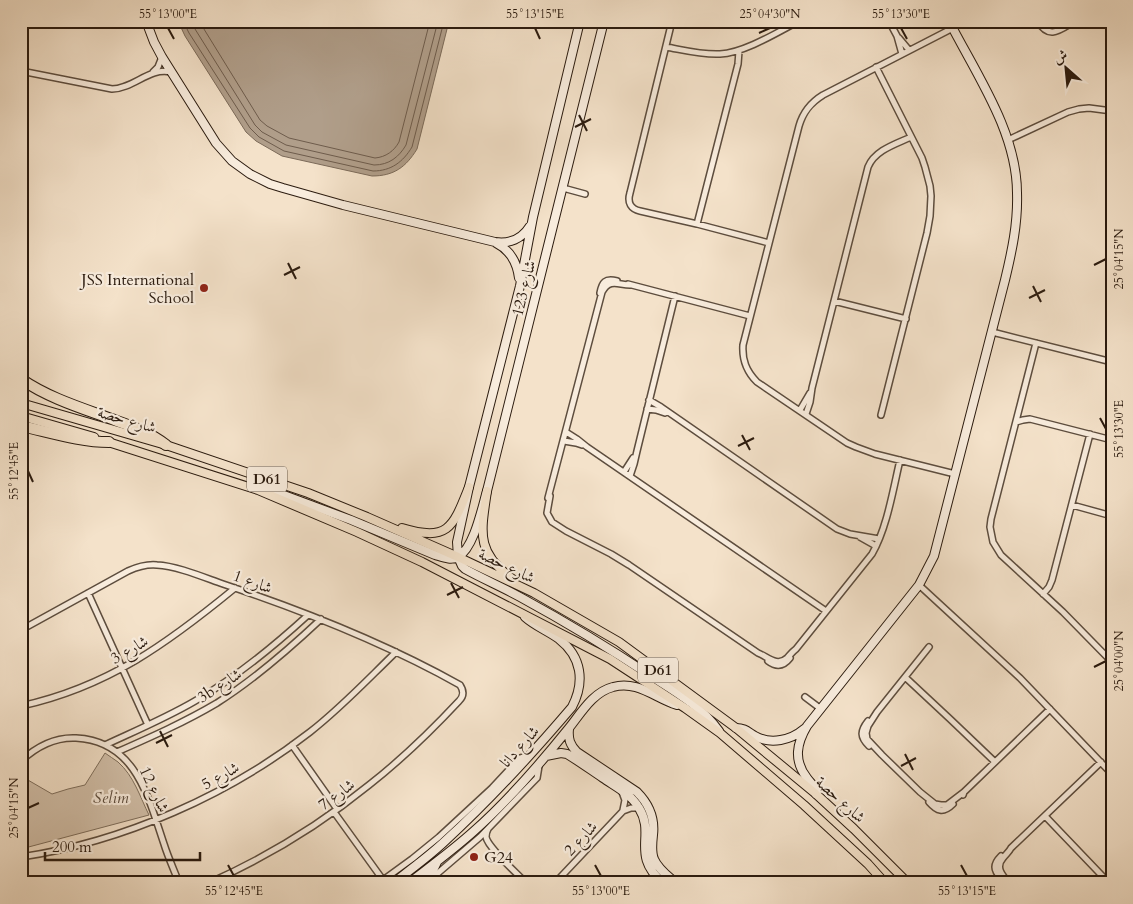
<svg xmlns="http://www.w3.org/2000/svg" width="1133" height="904" viewBox="0 0 1133 904" font-family="Cardo,Amiri,serif">
<style>
.green{fill:#d2c0aa;stroke:#7e6e5c}
.water{fill:#b09e8a;stroke:#7b6a59}
.lines{fill:none;stroke-linecap:round;stroke-linejoin:round}
.shore{stroke:#6e5c4c;stroke-width:1}
.street-casing{stroke:#5d4d3e;stroke-width:8}
.secondary-casing{stroke:#2b1b0f;stroke-width:10}
.primary-casing{stroke:#2b1b0f;stroke-width:10}
.highway-casing{stroke:#2b1b0f;stroke-width:12}
.street{stroke:#f8ecdd;stroke-width:5}
.secondary{stroke:#f8ecdd;stroke-width:8}
.primary{stroke:#f4e2ca;stroke-width:8}
.highway{stroke:#f4e2ca;stroke-width:10}
.ticks{fill:none;stroke:#2b1b0f;stroke-width:2}
.poi-dot{fill:#8f2418;stroke:#f8ecdd;stroke-width:2}
.labels{text-anchor:middle;stroke-width:4.5;stroke-linejoin:round;paint-order:stroke}
.shield{fill:#f8ecdd;stroke:#685a4d;stroke-width:1}
.shield-label{font-size:15px;font-weight:bold;fill:#2b1b0f}
.poi-label{font-size:16px;fill:#2b1b0f;stroke:#f8ecdd;text-anchor:end}
.street-label{font-size:16px;fill:#2b1b0f;stroke:#f8ecdd}
.park-label{font-size:16px;font-style:italic;fill:#5d4d3e;stroke:#f8ecdd}
.neatline{fill:none;stroke:#2b1b0f;stroke-width:2}
.ticks-label{font-size:12px;text-anchor:middle;fill:#2b1b0f}
</style>
<rect width="100%" height="100%" fill="#f4e2ca"/>
<filter id="stains"><feTurbulence type="fractalNoise" baseFrequency=".004" numOctaves="4"/><feColorMatrix values="0 0 0 0 .2 0 0 0 0 .09 0 0 0 0 .02 0 0 0 .5 -.17"/></filter>
<radialGradient id="worn" r=".72"><stop offset=".6" stop-color="#630" stop-opacity="0"/><stop offset="1" stop-color="#630" stop-opacity=".3"/></radialGradient>
<path class="green" d="M105,753C109,756 114,759 118,762C134,776 140,797 149,815L21,849V776L52,794L68,789L85,785Z"/>
<path class="water" d="M178,21H449L417,149C406,167 394,176 372,176L282,156L256,141L246,132L185,36Z"/>
<g class="lines">
<path class="shore" d="M183,21L189,33L250,128L259,137L284,151L373,171C391,171 403,162 412,147L444,21
M190,21L255,125L262,132L286,145L374,165C389,165 399,157 406,145L438,21
M199,21L260,120L267,126L289,138L375,158C386,157 394,151 399,142L430,21"/>
<defs>
<path id="street" d="M672,21L630,193C627,203 631,209 640,211L697,224L769,243
M889,21L897,36L902,54
M1038,21C1049,41 1061,29 1075,21
M953,28L823,95C810,103 803,112 799,126L743,345C742,360 746,371 757,382L847,443L856,447L875,454L955,474
M899,38L909,50
M666,47C683,50 702,55 720,54C744,53 778,32 799,21
M876,67L922,158L925,167L930,186L931,196L930,216L927,233L881,415
M21,71L112,89C135,88 149,67 171,72
M153,72L158,67L162,57
M1008,140L1068,112L1079,109L1089,108L1112,111
M563,188L585,194
M697,224L738,64L739,51
M628,284L750,316
M600,293C602,282 605,278 617,281
M834,301L906,319
M992,332L1112,362
M1036,343L991,519L990,527L993,542L1001,555L1063,612L1112,662
M649,400L661,407L837,529L850,534L879,539
M647,409L656,410L665,413
M800,410L810,393
M806,414L810,402L812,388L868,167C875,150 896,144 911,137
M1016,422L1023,420L1030,419L1112,440
M566,432L577,439L587,447L826,611
M564,441L576,443L582,445
M624,472L633,458
M630,476L634,464L637,451L675,296
M550,496L547,513L552,522L566,531L611,554L629,565L758,653C768,657 777,667 787,658C790,655 792,652 796,649L872,554C887,528 893,490 900,460
M548,498L602,292C610,278 618,285 630,285
M1072,505L1112,516
M860,537L876,546
M919,585L1020,678L1112,774
M88,593L148,725
M1043,594L1049,587L1052,580L1090,434
M21,630L128,571C137,567 147,564 157,565C177,566 203,577 223,584C304,611 385,643 460,685C464,691 464,696 459,701C431,731 401,760 369,785C321,824 267,857 209,883
M929,647L877,712L868,726L866,733L867,739L882,755L920,792L935,804L941,805H947L964,792
M768,661C776,667 783,667 790,658
M905,677L950,719L995,762
M805,697L821,709
M21,706C108,687 168,643 235,588
M868,721C860,731 860,737 869,746
M105,745C135,731 166,718 195,701C237,677 273,647 308,615
M292,745L337,809
M117,752C151,737 185,722 217,703C255,679 288,650 321,619
M21,761C36,747 55,737 76,738C136,741 148,797 164,844C168,857 174,870 179,883
M622,792L625,800L623,810
M963,795L964,792L1050,709
M929,802C937,811 943,814 953,804
M334,812L383,880
M1045,816L1109,883
M488,829C486,832 486,833 486,837C488,848 518,874 526,883
M21,857C123,842 229,795 310,732C341,708 368,679 396,652
M1001,878C993,870 993,864 1001,856
M431,879L480,837L533,782L537,778L539,766
M379,883L412,859L439,837L492,788L520,758L529,755
M555,883L623,811L631,808H640
M1009,883C1002,875 995,867 1003,858C1006,854 1009,852 1011,848L1101,762"/>
<path id="secondary" d="M146,21L154,42L162,57L216,143L232,161L250,174L270,184L283,188L343,205L495,242C509,244 522,239 530,226
M580,21L533,217L520,286L469,487L459,533L457,542L458,557L462,566L465,569C483,579 502,587 520,597C564,621 609,648 651,676C676,692 702,707 719,731
M496,243C510,250 517,262 519,278
M265,491L281,494L351,520L435,555C442,557 451,561 458,557C474,548 482,508 487,491L604,21
M736,728C745,728 748,732 755,736C771,745 791,740 804,729
M569,729C568,739 570,745 577,752L637,792C649,804 655,818 653,835C652,844 651,852 654,859C658,869 668,876 676,883
M546,756L561,753L567,754C580,762 591,770 603,778C616,787 631,794 639,808C656,835 630,855 663,883
M816,794C816,786 811,784 807,778C793,760 797,743 807,726L919,585L934,556L1005,280C1012,251 1018,223 1017,193C1017,132 976,74 949,21
M393,883C410,870 428,857 444,842C490,800 532,754 572,707C585,682 582,657 559,639C548,631 535,626 525,617
M409,883C431,866 453,850 474,831C509,800 540,764 569,728C581,713 593,692 613,687C637,680 655,698 677,705
M427,883L437,862"/>
<path id="primary" d="M21,403L166,445L308,493L367,517L458,557L534,593L619,642L736,728L816,794L854,829L908,883
M21,416L94,437
M105,441L258,490L357,532L422,562L610,659L685,708L720,733L804,805L868,864L885,883
M487,491C481,532 475,553 514,580
M402,528C449,542 453,527 469,487"/>
<path id="highway" d="M21,379C50,399 85,409 117,421C134,427 151,433 166,445
M21,426C49,432 80,442 109,442"/>
</defs>
<use href="#street" class="street-casing"/>
<use href="#secondary" class="secondary-casing"/>
<use href="#primary" class="primary-casing"/>
<use href="#highway" class="highway-casing"/>
<use href="#street" class="street"/>
<use href="#secondary" class="secondary"/>
<use href="#primary" class="primary"/>
<use href="#highway" class="highway"/>
</g>
<path class="ticks" d="M168,28L174,39M535,28L540,39M901,28L907,39M759,33L770,28M579,115L587,131M575,127L591,119M288,263L296,279M1094,265L1106,259M284,275L300,267M1033,286L1041,302M1029,298L1045,290M1100,418L1106,429M742,435L750,450M738,446L754,438M28,471L33,482M451,583L459,598M447,595L463,587M1094,667L1106,661M160,731L168,747M156,743L172,735M905,754L913,770M901,766L916,758M28,808L39,803M228,865L234,876M595,865L601,876M961,865L967,876"/>
<g class="poi-dot">
<circle cx="204" cy="288" r="5"/>
<circle cx="474" cy="857" r="5"/>
</g>
<g class="labels">
<g class="shield">
<rect x="247" y="466.5" width="40" height="25" rx="4"/>
<rect x="638" y="657.5" width="40" height="25" rx="4"/>
</g>
<g class="shield-label">
<text x="267" y="484">D61</text>
<text x="658" y="675">D61</text>
</g>
<g class="poi-label">
<text x="194" y="285">JSS International<tspan x="194" dy="18">School</tspan></text>
<text x="484" y="863" text-anchor="start">G24</text>
</g>
<g class="street-label">
<text transform="translate(523 288) rotate(-76)" y="6">شارع 123</text>
<text transform="translate(127 419) rotate(16)" y="6">شارع حصة</text>
<text transform="translate(507 565) rotate(26)" y="6">شارع حصة</text>
<text transform="translate(253 581) rotate(20)" y="6">شارع 1</text>
<text transform="translate(129 649) rotate(-30)" y="6">شارع 3</text>
<text transform="translate(219 685) rotate(-33)" y="6">3b شارع</text>
<text transform="translate(519 746) rotate(-48)" y="6">شارع دانا</text>
<text transform="translate(220 775) rotate(-29)" y="6">شارع 5</text>
<text transform="translate(155 789) rotate(65)" y="6">شارع 12</text>
<text transform="translate(336 794) rotate(-36)" y="6">شارع 7</text>
<text transform="translate(841 799) rotate(42)" y="6">شارع حصة</text>
<text transform="translate(580 838) rotate(-47)" y="6">شارع 2</text>
</g>
<g class="park-label">
<text x="111" y="803">Selim</text>
</g>
</g>
<rect width="1133" height="904" fill="none" stroke="#f4e2ca" stroke-width="55"/>
<g transform="translate(1066 68) rotate(333)" stroke="#f8ecdd" stroke-width="4" paint-order="stroke">
<path d="M0-4L9 19L0 12L-9 19Z" fill="#2b1b0f"/>
<text y="-8" font-size="14" font-weight="bold" text-anchor="middle" fill="#2b1b0f">ش</text>
</g>
<path d="M45 852v8h155v-8" fill="none" stroke="#2b1b0f" stroke-width="2.5"/>
<text x="52" y="852" font-size="15" fill="#2b1b0f" stroke="#f8ecdd" stroke-width="4" paint-order="stroke">200 m</text>
<rect x="28" y="28" width="1078" height="848" class="neatline"/>
<g class="ticks-label">
<text x="168" y="18">55°13'00"E</text>
<text x="535" y="18">55°13'15"E</text>
<text x="770" y="18">25°04'30"N</text>
<text x="901" y="18">55°13'30"E</text>
<text transform="translate(1119 259) rotate(-90)" y="4">25°04'15"N</text>
<text transform="translate(1119 429) rotate(-90)" y="4">55°13'30"E</text>
<text transform="translate(14 471) rotate(-90)" y="4">55°12'45"E</text>
<text transform="translate(1119 661) rotate(-90)" y="4">25°04'00"N</text>
<text transform="translate(14 808) rotate(-90)" y="4">25°04'15"N</text>
<text x="234" y="895">55°12'45"E</text>
<text x="601" y="895">55°13'00"E</text>
<text x="967" y="895">55°13'15"E</text>
</g>
<rect width="100%" height="100%" filter="url(#stains)"/>
<rect width="100%" height="100%" fill="url(#worn)"/>
</svg>
